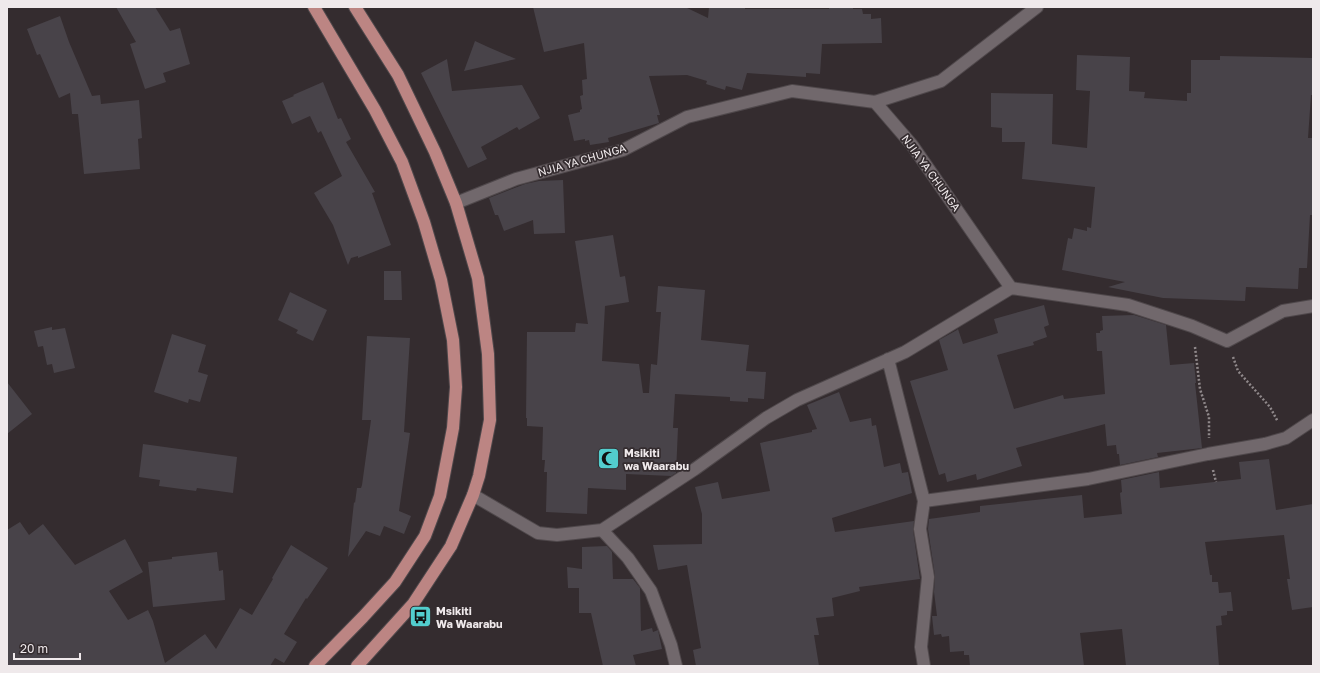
<svg xmlns="http://www.w3.org/2000/svg" width="1320" height="673" viewBox="0 0 1320 673" font-family="'Golos Text',sans-serif">
<style>
.building{fill:#484349}
.lines{fill:none;stroke-linecap:round;stroke-linejoin:round}
.minor-casing{stroke:#4f484b;stroke-width:14}
.major-casing{stroke:#4f484b;stroke-width:14}
.path{stroke:#90898b;stroke-width:2.5;stroke-dasharray:2 2;stroke-linecap:butt}
.minor{stroke:#71686c;stroke-width:12}
.major{stroke:#bc8583;stroke-width:12}
.labels{text-anchor:middle;stroke-width:3.5;stroke-linejoin:round;paint-order:stroke}
.street-label{font-size:11px;fill:#efe9eb;stroke:#342c2f}
.poi-label{font-size:11px;font-weight:bold;fill:#efe9eb;stroke:#342c2f;text-anchor:start}
</style>
<rect width="100%" height="100%" fill="#342c2f"/>
<path class="building" d="M116,7H155L170,31L180,28L190,64L163,73L166,82L145,89L130,44L136,42Z
M533,7H685L708,18L709,7H745V9H829V7H853V9H862L863,14H871V19L881,18L882,43L822,44L820,74L806,73V77L747,73L742,90L726,86L725,90L706,84L707,81L687,75L649,76L660,115H657L659,123L608,138L609,142L590,145L589,140L585,141V139L574,141L568,115L580,112V110L582,109L580,96L583,95L582,80L587,79L584,43L544,52Z
M60,16L69,42L92,96L100,95L101,104L139,100L142,138L138,139L140,169L84,174L78,114H72L70,93L59,98L40,54L37,55L27,29Z
M475,41L488,47L516,59L464,71Z
M1077,55L1130,57L1129,91L1145,92L1144,98L1187,101V93H1191V60H1220V56L1313,58L1312,95H1311L1308,138H1313V215H1310L1307,268H1299L1298,289L1246,287L1245,301L1163,298L1108,287L1125,282L1062,270L1068,238L1072,239L1074,228L1087,231V227L1091,228L1095,187L1022,179L1025,142H1002V128L991,127V93L1053,94L1052,144L1087,148L1090,91L1076,90Z
M447,59L452,91L522,85L540,118L519,130L517,127L481,147L487,159L468,168L421,73Z
M323,82L338,119L341,118L351,139L346,142L375,192L372,193L391,245L358,258V256L351,258L348,265L333,225L314,193L342,176L321,131L318,133L310,116L292,124L282,101L294,96L293,95Z
M563,180L565,233L534,234L533,220L504,231L498,215H495L489,198L525,184L539,181Z
M613,235L620,277L625,276L629,302L605,306L602,361L639,364L643,393H649L651,364L657,365L661,312H656L658,286L705,290L701,340L749,345L746,371L766,372L764,399L748,398V402L730,401V397L675,394L673,428H678L676,473L671,476L626,474V490L588,488L587,514L546,512L547,472H544L545,460H542L543,427L527,426V418H526L527,332H575L576,323L588,324L575,241Z
M384,271H401L402,300H384Z
M290,292L327,310L313,341L296,333L298,330L278,320Z
M1044,305L1049,325L1044,327L1047,337L1033,342L1034,345L997,355L1014,409L1063,395L1064,399L1105,394L1102,351H1097L1096,333H1100V331L1103,330L1102,316L1134,315L1166,325L1170,365L1194,363L1196,383H1195L1202,448L1157,453L1158,457L1120,465L1119,454H1117L1116,445L1107,446L1105,424L1016,448L1022,466L977,480L976,474L947,482L945,473L939,475L910,381L948,370L939,340L957,330L958,329L963,344L998,333L994,319Z
M52,327V330L65,328L75,368L54,373L52,364L47,365L43,346L38,347L34,331Z
M172,334L206,345L198,372L208,375L200,402L189,399L188,403L154,392Z
M367,336L410,338L404,432L410,433L399,511L411,516L404,534L384,526L380,536L366,531L348,557L354,502L355,503L357,488H361L362,485L371,420H362Z
M7,382L32,414L7,434Z
M839,392L850,422L871,418L872,426L876,425L884,467L900,463L902,473L908,472L912,493L832,518L835,532L914,521L913,530L920,579L859,587L860,591L832,598L834,616L816,618L819,635H814L819,666H696L693,650L701,648L687,565L658,570L653,545L702,544V514L695,487L718,482L722,499L770,491L760,443L812,432V430L817,429L807,405Z
M143,444L237,457L233,493L197,488L196,491L159,486L160,480L139,477Z
M1269,459L1276,510L1313,504V607L1292,610L1287,579H1290L1284,535L1205,542L1210,575H1212V582H1218L1219,593L1231,592L1233,611H1227V615L1221,616L1222,625L1216,626L1219,666H1126L1122,629L1080,633L1084,666H970L969,655H964V651L950,652L949,636L942,637L941,634L934,635L932,616H937L934,592L935,576L928,529L929,519L980,512V506L1082,495L1084,518L1122,514L1120,493L1122,492L1121,480L1159,472L1160,488L1241,479L1239,462Z
M20,522L29,535L43,524L75,565L125,539L143,572L109,591L128,620L148,610L153,621L165,663L205,634L216,649L240,608L252,615L273,579L272,578L291,545L328,568L307,599L306,598L284,634L297,642L284,663L275,658L270,666H7V530Z
M607,546L612,552L613,579H633L640,588L641,631L652,628L653,632L658,630L659,635L662,649L633,655L636,666H603L591,613H579V588H568L567,567L582,569V547Z
M217,552L219,571L223,570L225,600L153,607L148,562L172,559V557Z"/>
<g class="lines">
<defs>
<path id="minor" d="M875,102L941,81L1037,7
M456,203L516,179L623,150L687,117L792,91L875,102L912,145L1011,288L1128,305L1192,326L1227,341L1283,311L1313,306
M888,359L924,501L1088,479L1208,454L1265,444L1286,438L1313,420
M473,495L538,533L557,535L602,530L628,558L651,591L671,645L676,666
M602,530L695,469L766,418L797,400L905,352L1011,288
M924,666L921,647L928,577L920,529L924,501"/>
<path id="major" d="M314,7L375,110L402,162L424,222L441,280L453,340L456,387L453,428L440,496L425,536L395,582L363,617L315,666
M355,7L398,75L435,152L456,203L478,278L488,354L490,420L479,476L473,495L451,546L413,604L357,666"/>
</defs>
<use href="#minor" class="minor-casing"/>
<use href="#major" class="major-casing"/>
<path class="path" d="M1195,347L1200,389L1209,417V438
M1233,357L1238,371L1270,407L1278,422
M1213,470L1216,482"/>
<use href="#minor" class="minor"/>
<use href="#major" class="major"/>
</g>
<defs>
<symbol id="mosque-square" viewBox="-11 -11 22 22"><rect x="-9" y="-9" width="18" height="18" rx="4" fill="#52cdcd" stroke="#342c2f"/><path d="M3.5-4.9A6 6 0 1 0 3.5 4.9A5 5 0 1 1 3.5-4.9Z" fill="#111"/></symbol>
<symbol id="bus-square" viewBox="-11 -11 22 22"><rect x="-9" y="-9" width="18" height="18" rx="4" fill="#52cdcd" stroke="#342c2f"/><path d="M-5-6H5V4H4V6H2V4H-2V6H-4V4H-5ZM-3.5-4V0h7V-4ZM-3.5 1.2v1.5H-2V1.2ZM2 1.2v1.5H3.5V1.2Z" fill="#111"/></symbol>
</defs>
<g fill-rule="evenodd">
<use href="#mosque-square" x="596" y="446" width="25" height="25"/>
<use href="#bus-square" x="408" y="604" width="25" height="25"/>
</g>
<g class="labels">
<g class="street-label">
<text transform="translate(582 160) rotate(-16)" y="4">NJIA YA CHUNGA</text>
<text transform="translate(931 173) rotate(54)" y="4">NJIA YA CHUNGA</text>
</g>
<g class="poi-label">
<text x="624" y="457">Msikiti<tspan x="624" dy="13">wa Waarabu</tspan></text>
<text x="436" y="615">Msikiti<tspan x="436" dy="13">Wa Waarabu</tspan></text>
</g>
</g>
<rect width="1320" height="673" fill="none" stroke="#efe9eb" stroke-width="16"/>
<path d="M14 653v6h66v-6" fill="none" stroke="#efe9eb" stroke-width="2"/>
<text x="20" y="653" font-size="12" fill="#efe9eb" stroke="#342c2f" stroke-width="3" paint-order="stroke">20 m</text>
</svg>
